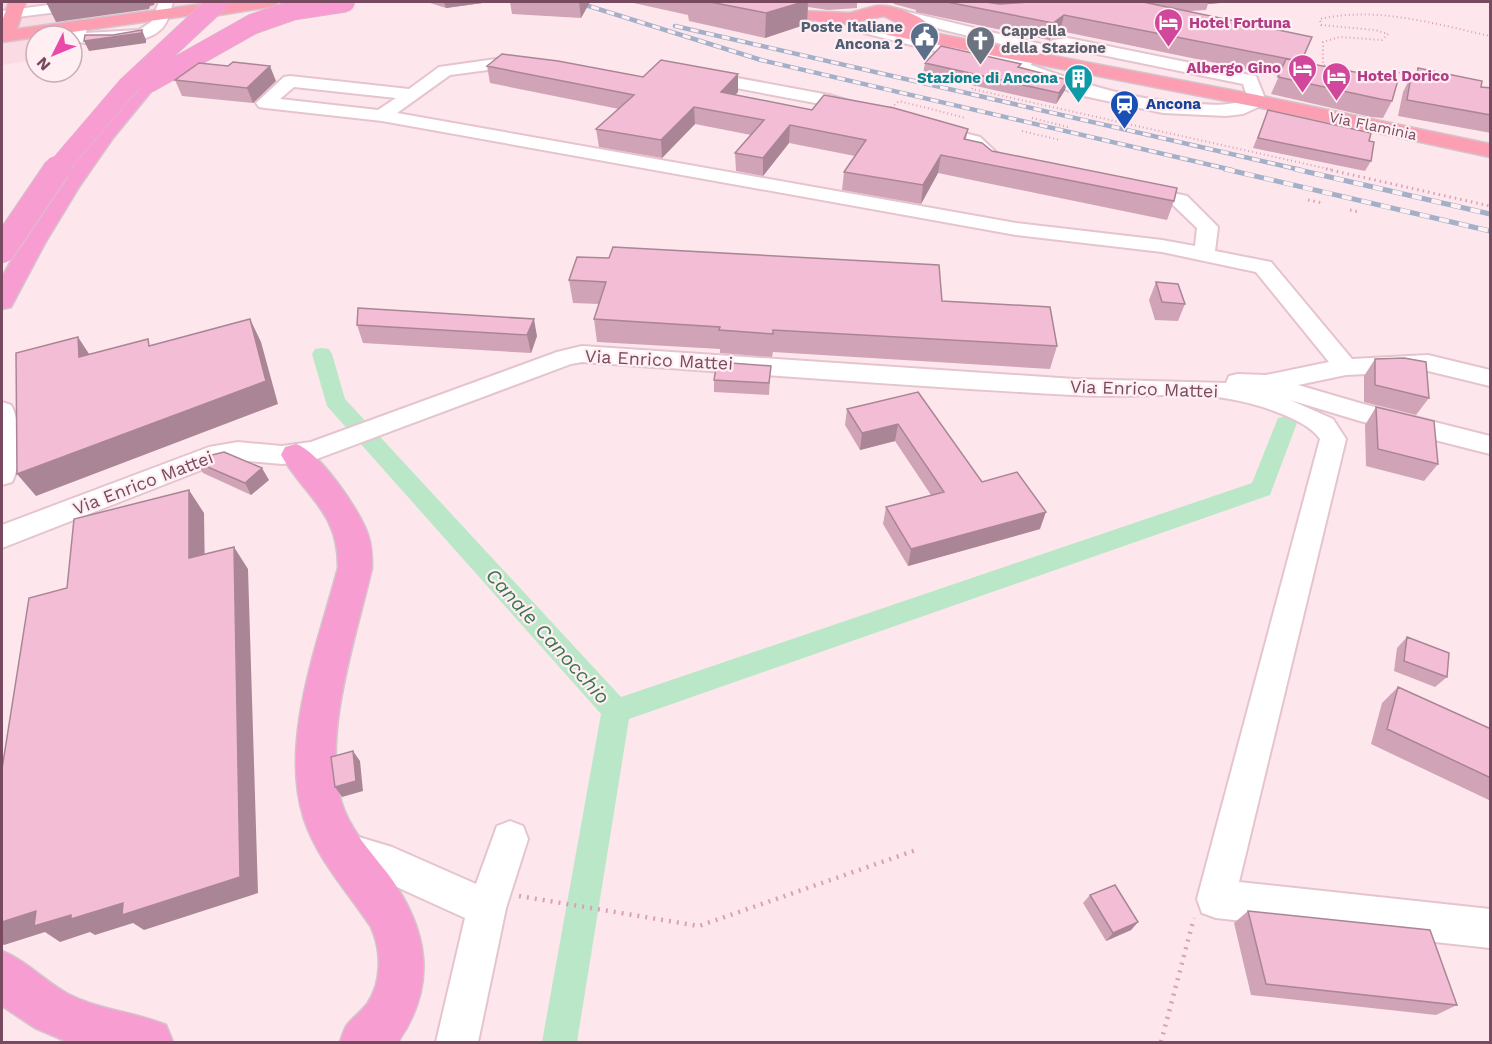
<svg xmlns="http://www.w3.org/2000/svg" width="1492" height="1044" viewBox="0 0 1492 1044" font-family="'Work Sans',sans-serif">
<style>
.residential{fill:#fadbe3}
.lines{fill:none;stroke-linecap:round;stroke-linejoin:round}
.canal{fill:#bbe7c9;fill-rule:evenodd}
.minor-casing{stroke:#e5c4d0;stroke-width:4}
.major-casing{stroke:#d4c5cc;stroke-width:3}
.highway-casing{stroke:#d4c5cc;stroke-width:3}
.path-far2{stroke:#d8a1b9;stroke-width:2;stroke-dasharray:1 3;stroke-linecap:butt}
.path-far1{stroke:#d8a1b9;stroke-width:3;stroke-dasharray:1.5 4;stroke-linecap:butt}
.path{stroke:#d8a1b9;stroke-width:4.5;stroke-dasharray:2 6;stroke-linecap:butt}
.minor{fill:#fff;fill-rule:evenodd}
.major{fill:#fc9fb2;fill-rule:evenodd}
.highway{fill:#f89dd1;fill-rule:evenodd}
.rail-far1-casing{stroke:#a4afc8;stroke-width:4.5}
.rail-casing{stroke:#a4afc8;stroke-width:5}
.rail-far1{stroke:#ffeef2;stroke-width:3;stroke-dasharray:8;stroke-linecap:butt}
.rail{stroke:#ffeef2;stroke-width:4;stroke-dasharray:10;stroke-linecap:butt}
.highway-bridge-far1-casing{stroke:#d4c5cc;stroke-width:21;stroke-linecap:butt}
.highway-bridge-casing{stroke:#d4c5cc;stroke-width:28;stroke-linecap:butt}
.highway-bridge-far1{stroke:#f89dd1;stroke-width:20}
.highway-bridge{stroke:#f89dd1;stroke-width:26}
.wall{fill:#d1a3b7}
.shaded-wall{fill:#aa8595}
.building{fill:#f3bed5;stroke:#aa8595;stroke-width:1.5}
.labels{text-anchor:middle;stroke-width:4.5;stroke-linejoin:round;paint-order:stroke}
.far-hotel-label{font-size:15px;font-weight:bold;fill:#b23c85;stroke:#ffeef2;text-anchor:start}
.far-service-label{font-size:15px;font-weight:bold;fill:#4e5e75;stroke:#ffeef2;text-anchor:end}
.far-worship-label{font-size:15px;font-weight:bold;fill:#5b616d;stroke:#ffeef2;text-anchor:start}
.far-culture-label{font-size:15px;font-weight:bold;fill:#0d838f;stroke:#ffeef2;text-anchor:end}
.far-transit-label{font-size:15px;font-weight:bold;fill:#164399;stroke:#ffeef2;text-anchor:start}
.far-street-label{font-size:15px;fill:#784a60;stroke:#ffeef2}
.street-label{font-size:18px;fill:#784a60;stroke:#ffeef2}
.water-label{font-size:20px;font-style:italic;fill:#3a764f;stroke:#ffeef2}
</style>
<rect width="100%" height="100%" fill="#fde7ec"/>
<path class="residential" d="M2,2H238L47,26L36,36V47L29,61L2,65Z"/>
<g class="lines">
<path class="canal" d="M322,348L329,349L332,354L345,399L621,697L1252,483L1278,418L1286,416L1294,418L1297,423L1270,495L629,719L577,1042H542L601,714L327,406L312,354L315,349Z"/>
<defs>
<path id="minor" d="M72,2H111L104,6L2,19V11Z
M159,2H173C170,12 168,24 159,31C143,45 94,46 75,41L70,34L73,23L79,21L87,26L86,33L139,30L151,22Z
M900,10L1045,45L1053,40L1068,38L1250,75L1256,76L1266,101L1263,105L1243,114L1226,116L1163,113L1084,96L1013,70L1012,64L996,61H975L864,33L862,30L870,25C901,33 933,44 965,48C987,52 1008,53 1030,58L1032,62L1031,65C1086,85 1139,102 1198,104C1216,105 1230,106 1248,99L1243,84L1068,48H1062L1047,55L895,18L892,15L895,12Z
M503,58L527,61L535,66L527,71L503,68L450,75L397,113L1016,223L1162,240L1195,246L1197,228L1173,205L1130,195L1127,191L1130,187L1137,185L1187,196L1218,227L1215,251L1271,262L1352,359L1428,355L1490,370V386L1428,371L1346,375L1298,385L1363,404L1490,436V454L1360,421L1290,400L1333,419L1346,439L1239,882L1490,909V948L1216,918L1202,913L1197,899L1320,439C1305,416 1244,400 1217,397C1169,392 1120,398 1072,395C908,386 745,373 582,362L571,364L314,460L282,464L238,460L214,465L2,548V525L209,447L238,442L282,446L311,442L557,352L582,346L1074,379L1226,383L1229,376L1238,374L1266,375L1329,362L1256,272L1162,252L1016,235L382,121L265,108L259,107L256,103L284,77L290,76L409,89L439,67ZM294,87L396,98L378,110L280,99Z
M700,71L829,95L863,105L866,109L863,113L857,114L826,105L694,80L692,76L694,72Z
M928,124L980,137L1002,158L1010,160L1013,164L1010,168C987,174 983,156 967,145C955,138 935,136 922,133L919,129L922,125Z
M2,402L11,405C21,421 21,466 12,482L2,485Z
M510,821L523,826L528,839L506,908L478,1042H436L465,918L388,883L329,863L323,850L329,837L342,832L392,847L476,884L497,826Z"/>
<path id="major" d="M9,2H26L17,29L217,2H278L275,6L269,7L213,16L206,13L2,42V21Z
M876,6C892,4 922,15 932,28L928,32L1257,95L1490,144V157L1257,107L893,36L887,35L884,31L887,27L893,26L910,29L884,16L845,24L801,19L798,15L801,11L850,13Z"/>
<path id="highway" d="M148,77L155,79L158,83L113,138L79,187L45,243L11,307L2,309V277L37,215L98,129L141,79Z
M296,444C319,451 361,512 368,535C372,546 372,557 372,568C357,633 325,726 339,793C346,826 368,848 388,874C428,929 438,984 398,1042H340C342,1037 344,1029 347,1025C353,1017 361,1012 367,1004C382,983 382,951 371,927C348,892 317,859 304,819C279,741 318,644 338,568C339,512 306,498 281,455L285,447Z
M2,951C27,961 44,981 68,994C99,1010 135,1012 166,1025L173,1042H68L35,1028L2,1006Z"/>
</defs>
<use href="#minor" class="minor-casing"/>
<use href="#major" class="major-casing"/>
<use href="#highway" class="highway-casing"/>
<path class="path-far2" d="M1348,71L1323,65V42L1340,37L1382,40L1388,34L1375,30L1321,25L1320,19C1377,6 1435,24 1490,36
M1390,81L1401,71
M975,85L972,89L1333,170
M888,110L899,101L966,118
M1032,118L1068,127
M1022,131L1060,140"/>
<path class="path-far1" d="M1326,169L1490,206
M1308,200L1323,203
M1350,210L1359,212"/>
<path class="path" d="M519,896L699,926L919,849
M1161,1042L1194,918"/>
<use href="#minor" class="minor"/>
<use href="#major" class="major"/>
<use href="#highway" class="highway"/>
<defs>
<path id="rail-far1" d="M576,2L761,60L1232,170
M675,26L1301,170"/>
<path id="rail" d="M1225,169L1490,231
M1295,169L1490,214"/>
</defs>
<use href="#rail-far1" class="rail-far1-casing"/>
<use href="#rail" class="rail-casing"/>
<use href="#rail-far1" class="rail-far1"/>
<use href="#rail" class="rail"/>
<defs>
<path id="highway-bridge-far1" d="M148,83L253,24L293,10L345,2
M56,170L127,87L218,2"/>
<path id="highway-bridge" d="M2,250L57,169"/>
</defs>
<use href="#highway-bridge-far1" class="highway-bridge-far1-casing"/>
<use href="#highway-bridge" class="highway-bridge-casing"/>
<use href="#highway-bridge-far1" class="highway-bridge-far1"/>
<use href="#highway-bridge" class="highway-bridge"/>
</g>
<path class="wall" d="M427,2H490L446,8Z
M510,2H590L581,18L512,14Z
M629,2H857V8L828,10L808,7L807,24L765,38L689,21L688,15Z
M893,2H1232L1208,4L1206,10L1190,11L1302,62L1392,101L1383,118L1371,117L1271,94L1279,76L1060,31L1049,40L916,12V10L894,4Z
M925,63L1021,64L1020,67L1065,90L1056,104L923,74Z
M487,66L643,77L738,92L734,95L812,110L968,129L966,139L992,151L1174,201L1167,220L938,173L921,204L842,190L844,172L855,156L789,143L763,176L736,171L735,153L751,135L695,124L662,158L599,147L596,129L619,109L490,83Z
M1418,68L1481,87L1491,88V133L1398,116L1403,92L1411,76L1413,77Z
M175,80L276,81L253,103L182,96Z
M1268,110L1369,141L1371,161L1365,171L1253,148Z
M569,280L942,301L1057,346L1050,369L773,352L772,357L720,353V349L597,342L594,319L599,304L573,303Z
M1156,282L1185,304L1178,321L1155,320L1149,300Z
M357,325L537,336L531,353L363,343Z
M1375,359L1429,398L1416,415L1364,402V376Z
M770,378L769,395L714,392V380Z
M918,392L982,482L1040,529L908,566L883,524L886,507L931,495L895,441L860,450L845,425L847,409Z
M1376,407L1438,464L1424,481L1366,466L1365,425Z
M196,462L269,480L251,495L203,473Z
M1407,637L1447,677L1435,687L1394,671L1397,648Z
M1398,687L1491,729V801L1371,744L1382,703Z
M1090,895L1138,922L1131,930L1106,941L1083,903Z
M1248,911L1457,1005L1436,1015L1251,995L1234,923Z"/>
<path class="shaded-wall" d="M46,2H155L154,5L150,6L149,9L56,22Z
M444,2H490L446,8Z
M579,2H590L581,18Z
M803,2H808L807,24L765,38L766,13Z
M995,2H1034L993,8Z
M1209,2H1232L1208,4Z
M1064,15L1060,31L1049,40L1053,23Z
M142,30L146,40V43L89,51L84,41Z
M270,66L276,81L253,103L247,88Z
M738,74V92L721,110V92Z
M1068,80L1065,90L1056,104L1059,93Z
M694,107L695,124L662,158L661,140Z
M790,125L789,143L763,176V158Z
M941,155L938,173L921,204L923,185Z
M250,319L261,342L278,404L36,496L17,474Z
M534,319L537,336L531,353L527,335Z
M78,337L93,360L79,357Z
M898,424L895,441L860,450L862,433Z
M262,468L269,480L251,495L245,483Z
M189,490L204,513L205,580L189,558Z
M1046,512L1040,529L908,566L911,549Z
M234,547L248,569L258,893L144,930L133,923L95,935L90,932L60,942L45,932L4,945L2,944V922Z
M353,751L360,761L363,791L342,797L335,787Z
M1138,922L1131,930L1106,941L1113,933Z"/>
<path class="building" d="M710,2H803L766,13Z
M947,2H985L1000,4L1029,2H1143L1312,37L1301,62L1398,80L1392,101L1380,99L1278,77L1286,59L1299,61L1064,15L1053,23Z
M142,30L141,33L84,41L85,35H113Z
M941,46L1021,64L1018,67L1068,80L1059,93L925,63Z
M502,54L558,61L643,77L661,60L738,74L721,92L812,110L824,95L894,108L968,129L964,139L982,143L992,151L1177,188L1174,201L941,155L923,185L844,172L866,140L790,125L763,158L735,153L764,120L694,107L661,140L596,129L634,95L487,66Z
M233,62L270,66L247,88L175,80L199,63L228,66Z
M1418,68L1482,81L1481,87L1491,88V115L1407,100L1411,76L1417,77Z
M1268,110L1371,133L1369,141L1374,142L1371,161L1258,138Z
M613,247L939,265L942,301L1050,307L1057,346L773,330V334L719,330L720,327L594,319L606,282L569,280L577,257L609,258Z
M1156,282L1178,284L1185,304L1162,302Z
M358,308L534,319L527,335L357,325Z
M250,319L266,381L17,474L16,353L78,337L79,357L148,339L149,346Z
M1404,358L1426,362L1429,398L1375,385V359Z
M717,362L771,366L769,383L714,380Z
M918,392L982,482L1017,472L1046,512L911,549L886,507L944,492L898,424L862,433L847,409Z
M1376,407L1434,421L1438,464L1378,449Z
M224,452L262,468L245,483L196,462L208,456Z
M189,490V558L234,547L240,877L122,915L123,903L71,919V915L34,926L36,911L2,922V769L29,598L67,588L74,519Z
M1407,637L1449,653L1447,677L1404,661Z
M1398,687L1491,729V778L1387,729Z
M353,751L356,781L335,787L331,757Z
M1115,885L1138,922L1113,933L1090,895Z
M1248,911L1430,930L1457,1005L1266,984Z"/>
<defs>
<symbol id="hotel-pin" viewBox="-11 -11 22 30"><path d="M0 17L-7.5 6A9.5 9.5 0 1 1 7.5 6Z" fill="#d1479c" stroke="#ffeef2"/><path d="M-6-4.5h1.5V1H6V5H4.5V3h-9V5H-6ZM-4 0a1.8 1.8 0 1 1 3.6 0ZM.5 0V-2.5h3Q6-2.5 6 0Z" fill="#fff"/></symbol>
<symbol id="civic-pin" viewBox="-11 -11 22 30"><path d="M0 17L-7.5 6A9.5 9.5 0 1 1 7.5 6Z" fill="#5c6f8a" stroke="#ffeef2"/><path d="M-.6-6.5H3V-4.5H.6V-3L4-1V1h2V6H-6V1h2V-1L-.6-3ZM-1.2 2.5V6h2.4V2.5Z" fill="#fff"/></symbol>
<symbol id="church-pin" viewBox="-11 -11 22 30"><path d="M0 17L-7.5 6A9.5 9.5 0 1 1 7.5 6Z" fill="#6b7280" stroke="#ffeef2"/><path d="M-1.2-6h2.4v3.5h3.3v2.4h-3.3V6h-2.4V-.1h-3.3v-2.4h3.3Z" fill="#fff"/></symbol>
<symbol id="building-pin" viewBox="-11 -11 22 30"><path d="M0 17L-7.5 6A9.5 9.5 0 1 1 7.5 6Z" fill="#0f9aa8" stroke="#ffeef2"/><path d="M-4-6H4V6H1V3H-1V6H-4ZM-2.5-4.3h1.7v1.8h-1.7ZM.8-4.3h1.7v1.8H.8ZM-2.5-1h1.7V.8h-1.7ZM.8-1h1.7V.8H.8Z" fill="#fff"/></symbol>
<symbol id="station-pin" viewBox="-11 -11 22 30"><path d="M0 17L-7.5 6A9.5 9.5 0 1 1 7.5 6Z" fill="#1a4fb4" stroke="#ffeef2"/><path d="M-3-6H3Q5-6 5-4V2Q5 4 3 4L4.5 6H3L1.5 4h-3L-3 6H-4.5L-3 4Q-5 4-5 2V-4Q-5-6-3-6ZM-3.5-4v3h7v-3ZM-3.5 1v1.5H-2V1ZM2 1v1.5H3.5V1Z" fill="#fff"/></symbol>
</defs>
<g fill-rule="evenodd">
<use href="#hotel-pin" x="1152" y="6" width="33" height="45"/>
<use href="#civic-pin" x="908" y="20" width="33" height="45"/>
<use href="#church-pin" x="964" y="24" width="33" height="45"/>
<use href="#hotel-pin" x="1286" y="52" width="33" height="45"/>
<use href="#hotel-pin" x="1320" y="60" width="33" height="45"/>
<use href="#building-pin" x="1062" y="62" width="33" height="45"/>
<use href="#station-pin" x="1108" y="88" width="33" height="45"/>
</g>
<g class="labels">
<g class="far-hotel-label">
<text x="1189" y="28">Hotel Fortuna</text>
<text x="1281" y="73" text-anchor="end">Albergo Gino</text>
<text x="1357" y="81">Hotel Dorico</text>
</g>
<g class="far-service-label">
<text x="903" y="32">Poste Italiane<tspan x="903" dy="17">Ancona 2</tspan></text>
</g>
<g class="far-worship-label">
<text x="1001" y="36">Cappella<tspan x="1001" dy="17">della Stazione</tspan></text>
</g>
<g class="far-culture-label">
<text x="1058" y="83">Stazione di Ancona</text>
</g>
<g class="far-transit-label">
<text x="1146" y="109">Ancona</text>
</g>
<g class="far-street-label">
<text transform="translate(1373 126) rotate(12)" y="5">Via Flaminia</text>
</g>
<g class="street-label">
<text transform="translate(659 360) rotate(3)" y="6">Via Enrico Mattei</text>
<text transform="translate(1144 389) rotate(2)" y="6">Via Enrico Mattei</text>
<text transform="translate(143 483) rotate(-21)" y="6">Via Enrico Mattei</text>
</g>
<g class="water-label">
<text transform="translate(548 636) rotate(48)" y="7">Canale Canocchio</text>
</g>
</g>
<rect width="1492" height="1044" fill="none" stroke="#784a60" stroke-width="6"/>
<g transform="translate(54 54) rotate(227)"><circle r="28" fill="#ffeef2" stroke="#c9acb8" stroke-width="1.5"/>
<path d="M0-4.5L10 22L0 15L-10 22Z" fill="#e94aaa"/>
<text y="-9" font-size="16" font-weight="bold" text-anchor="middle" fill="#784a60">N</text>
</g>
</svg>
